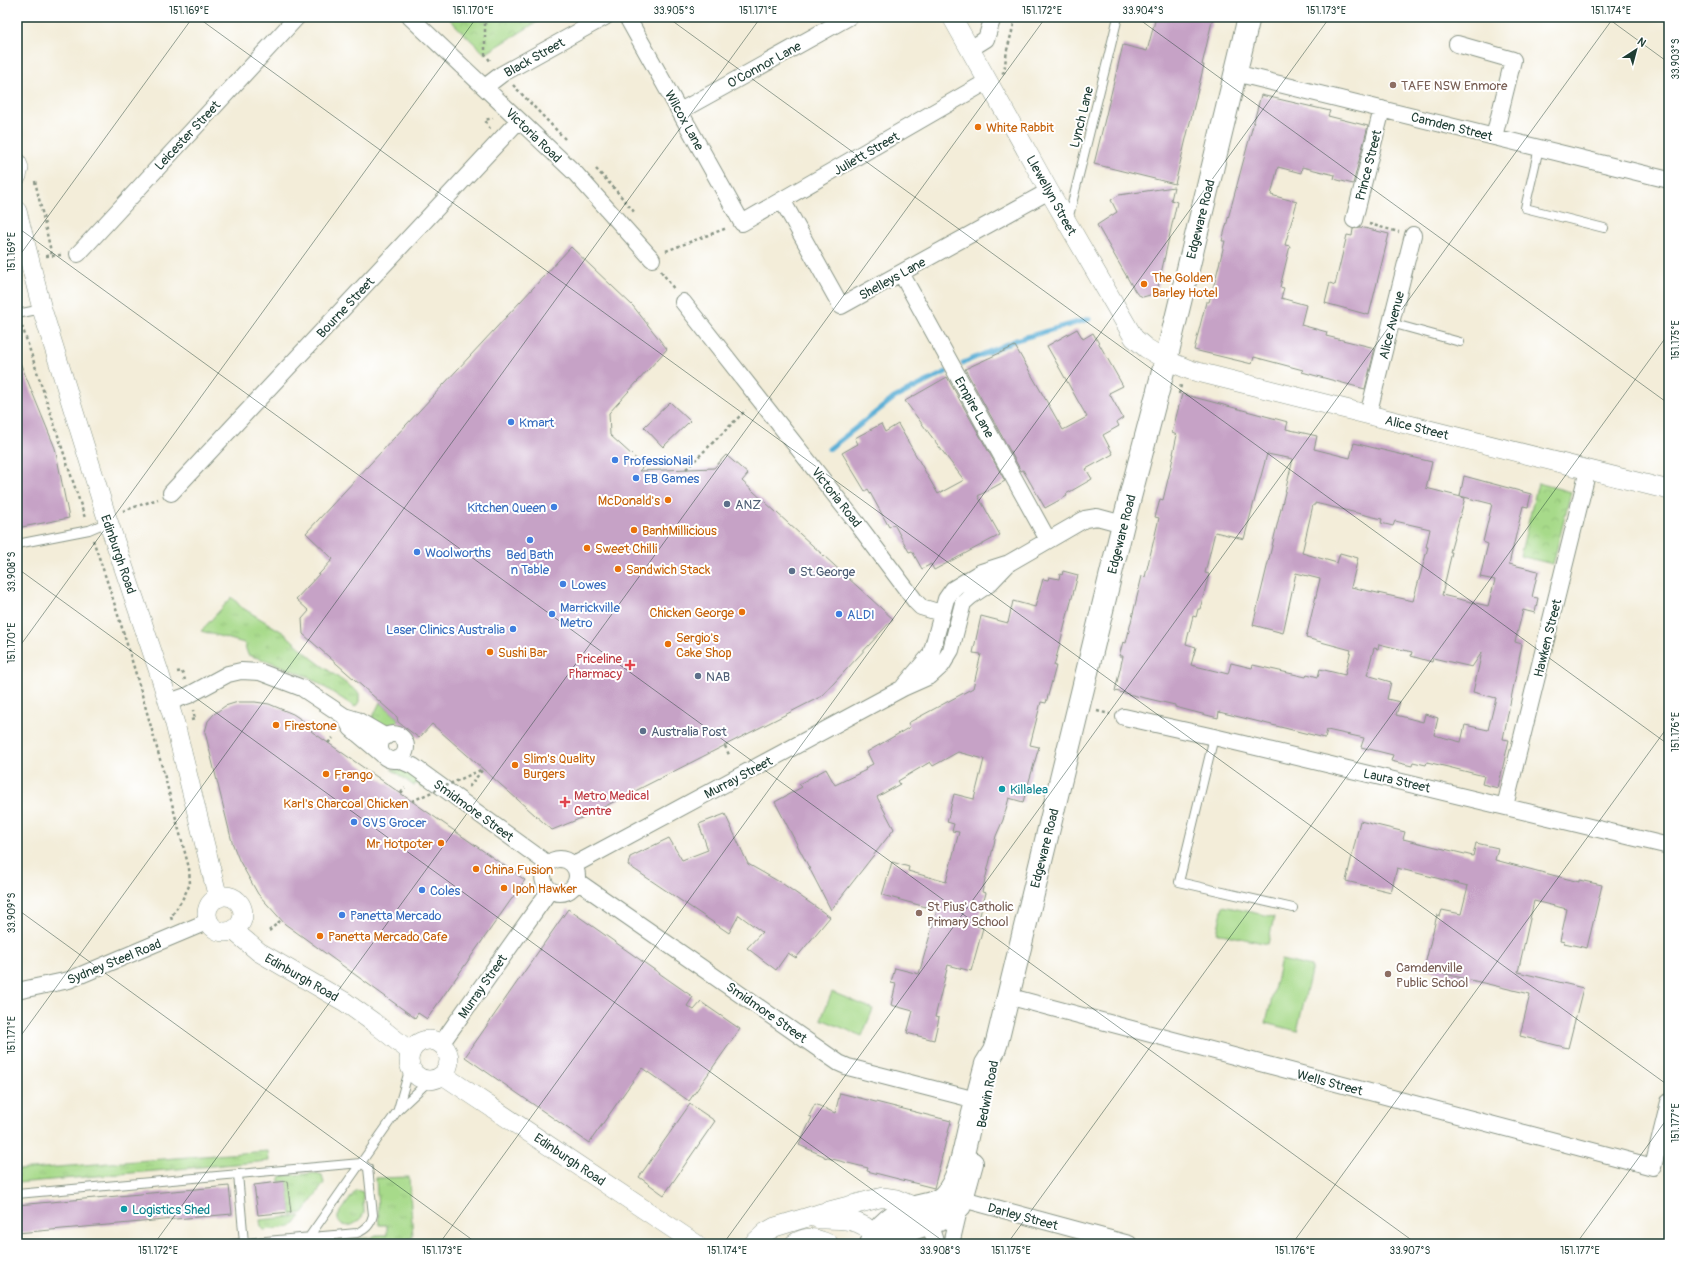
<svg xmlns="http://www.w3.org/2000/svg" width="1686" height="1261" viewBox="0 0 1686 1261" font-family="Pangolin,sans-serif">
<style>
.grass{fill:url(#grass-tufts);stroke:#638c5f}
.park{fill:url(#park-crowns);stroke:#638c5f}
.garden{fill:url(#garden-furrows);stroke:#638c5f}
.pitch{fill:#a7da8a;stroke:#638c5f}
.lines{fill:none;stroke-linecap:round;stroke-linejoin:round}
.stream{stroke:#5aafd6;stroke-width:5}
.building{fill:#c6a2c6;fill-rule:evenodd}
.service-casing{stroke:#899586;stroke-width:10}
.minor-casing{stroke:#899586;stroke-width:18}
.tertiary-casing{stroke:#899586;stroke-width:20}
.secondary-casing{stroke:#899586;stroke-width:24}
.path{stroke:#899586;stroke-width:2.5;stroke-dasharray:3 3;stroke-linecap:butt}
.service{stroke:#fff;stroke-width:8}
.minor{stroke:#fff;stroke-width:16}
.tertiary{stroke:#fff;stroke-width:19}
.secondary{stroke:#fff;stroke-width:22}
.path-bridge{stroke:#899586;stroke-width:2.5;stroke-dasharray:3 3;stroke-linecap:butt}
.ticks{fill:none;stroke:#1f3d34;stroke-width:1;stroke-opacity:0.45}
.education-dot{fill:#8d6e63;stroke:#fff;stroke-width:1.5}
.food-dot{fill:#e8710a;stroke:#fff;stroke-width:1.5}
.shop-dot{fill:#3f7fe0;stroke:#fff;stroke-width:1.5}
.service-dot{fill:#5c6f8a;stroke:#fff;stroke-width:1.5}
.health-dot{fill:#e0444e;stroke:#fff;stroke-width:1.5}
.culture-dot{fill:#0f9aa8;stroke:#fff;stroke-width:1.5}
.labels{text-anchor:middle;stroke-width:4;stroke-linejoin:round;paint-order:stroke}
.street-label{font-size:13px;fill:#1f3d34;stroke:#fff}
.education-label{font-size:13px;fill:#785e54;stroke:#fff;text-anchor:start}
.food-label{font-size:13px;fill:#c56008;stroke:#fff;text-anchor:start}
.shop-label{font-size:13px;fill:#366cbe;stroke:#fff;text-anchor:start}
.service-label{font-size:13px;fill:#4e5e75;stroke:#fff;text-anchor:start}
.health-label{font-size:13px;fill:#be3a42;stroke:#fff;text-anchor:end}
.culture-label{font-size:13px;fill:#0d838f;stroke:#fff;text-anchor:start}
.neatline{fill:none;stroke:#1f3d34;stroke-width:1.5}
.ticks-label{font-size:10px;text-anchor:middle;fill:#1f3d34}
</style>
<defs>
<pattern id="grass-tufts" width="24" height="20" patternUnits="userSpaceOnUse"><rect width="24" height="20" fill="#a7da8a"/><path d="M3 7l-1-3M5 7V3M7 7l1-3M15 17l-1-3M17 17v-4M19 17l1-3" fill="none" stroke="#8fbc78"/></pattern>
<pattern id="park-crowns" width="20" height="18" patternUnits="userSpaceOnUse"><rect width="20" height="18" fill="#a7da8a"/><path d="M2 6a3 3 0 1 1 6 0M12 15a3 3 0 1 1 6 0" fill="none" stroke="#8fbc78"/></pattern>
<pattern id="garden-furrows" width="10" height="10" patternUnits="userSpaceOnUse"><rect width="10" height="10" fill="#a7da8a"/><path d="M-1 1l2-2M0 10L10 0M9 11l2-2" fill="none" stroke="#8fbc78"/></pattern>
</defs>
<rect width="100%" height="100%" fill="#fff"/>
<filter id="ink" filterUnits="userSpaceOnUse"><feTurbulence type="fractalNoise" baseFrequency=".025" numOctaves="2"/><feDisplacementMap in="SourceGraphic" scale="8" xChannelSelector="R" yChannelSelector="G"/><feConvolveMatrix kernelMatrix="1 2 1 2 8 2 1 2 1" color-interpolation-filters="sRGB"/></filter>
<filter id="wash" filterUnits="userSpaceOnUse"><feTurbulence type="fractalNoise" baseFrequency=".012" numOctaves="4" result="noise"/><feDisplacementMap in="SourceGraphic" scale="16" xChannelSelector="R" yChannelSelector="G"/><feGaussianBlur stdDeviation="0.9" result="paint"/><feColorMatrix in="noise" values="0 0 0 0 0 0 0 0 0 0 0 0 0 0 0 0 0 1.4 0 .05"/><feComposite in="paint" operator="in"/></filter>
<g filter="url(#wash)">
<rect width="100%" height="100%" fill="#f3edd9"/>
<path class="grass" d="M232,597L241,607L284,633L313,659L359,693V702L355,707L309,677L271,662L248,655L244,643L201,631Z
M380,702L397,717L398,722L391,728L385,730L371,721Z
M268,1151L269,1161L17,1183V1170Z
M316,1173L322,1175L324,1183L303,1213L291,1215L287,1182H279L281,1176Z
M409,1177L413,1237L396,1244H300L327,1240L370,1238L376,1235H387V1225H379L376,1178Z
M356,1190L363,1192L364,1213C359,1223 346,1232 338,1220V1216Z
M301,1216L294,1225L291,1227L264,1230L261,1227L260,1220Z"/>
<path class="park" d="M447,17H545L485,54Z
M1538,483L1571,492L1553,564L1520,556Z"/>
<path class="garden" d="M391,769L406,770L426,784L423,788L416,783L414,786Z"/>
<path class="pitch" d="M1223,906L1274,917L1268,944L1217,933Z
M1281,960L1312,967L1297,1031L1266,1023Z
M832,992L873,1009L862,1036L821,1019Z"/>
<g class="lines">
<path class="stream" d="M963,363L1016,340L1089,319
M829,449L894,398L946,372"/>
</g>
<g id="blocks">
<path class="building" d="M1156,17H1213L1202,65H1204L1175,184L1094,164L1123,45L1147,51Z
M1261,95L1330,111L1328,116L1368,126L1353,184L1334,179L1335,175L1302,167L1301,173L1278,167L1271,195L1297,202L1285,245L1290,246L1280,287L1284,288L1281,298L1306,305L1301,325L1327,332L1326,336L1375,348L1365,389L1302,372L1303,370L1254,357L1252,364L1194,350L1206,302H1209L1215,281L1225,241H1222Z
M1174,187L1171,200L1177,202L1158,287L1150,295L1143,297L1137,294L1135,291L1097,225L1117,212L1111,200L1119,195Z
M1360,227L1389,234L1369,315L1325,303L1330,283L1335,285L1347,235L1352,236L1353,229Z
M571,247L633,306L667,349L609,413L610,435L644,466L639,471L714,468L726,455L748,474L742,481L893,619L822,696L584,817L552,830L432,724L419,738L398,722L397,717L303,634L302,619L309,611L296,599L333,559L306,533Z
M1077,329L1083,339L1093,333L1123,386L1109,393L1123,418L1117,422L1119,426L1103,435L1113,454L1086,469L1092,479L1066,494L1067,496L1045,508L1023,470L1021,471L965,369L1015,346L1063,430L1087,417L1047,346Z
M17,355L55,448L69,518L17,528Z
M947,377L1005,481L978,496L1000,535L934,570L931,564L922,569L912,551L909,552L894,524L889,527L868,489L865,491L842,453L858,444L855,438L881,424L885,432L898,424L938,494L964,480L905,401Z
M1182,394L1288,422L1286,429L1317,436L1314,449L1350,458L1354,443L1432,462L1426,488L1465,498L1450,552H1452L1442,595L1488,606L1495,580L1480,577L1488,544L1483,542L1492,504L1460,496L1464,476L1531,494L1528,507L1523,506L1509,564L1538,571L1532,597L1538,598L1535,613L1523,610L1515,642L1522,644L1503,739L1509,740L1498,788L1482,784L1484,776L1452,768L1427,762L1426,765L1413,762L1412,766L1391,761L1393,755L1361,747L1364,738L1327,730L1325,738L1219,712L1218,718L1175,707V705L1115,691L1123,656H1119L1123,642L1126,643L1142,576L1145,577L1159,518L1155,517L1158,507L1160,499L1163,500L1174,454H1173L1177,435L1172,433ZM1267,454L1293,459L1253,625L1283,633L1296,573L1320,579L1306,638L1351,650L1345,675L1320,669L1318,677L1307,674L1306,677L1253,665L1252,668L1231,663L1228,674L1191,665L1196,647L1186,644L1193,616L1196,617L1198,609H1200L1209,574L1205,573L1215,532L1244,539ZM1315,503L1382,519L1381,523L1393,526L1395,521L1430,529L1426,547H1428L1413,601L1351,587L1358,558L1340,553L1337,563L1302,553L1313,505H1315ZM1379,644L1412,652L1411,656L1432,662L1433,658L1472,667L1482,652L1473,692L1496,698L1488,730L1465,725L1461,742L1434,735L1438,718L1425,714L1423,722L1396,715L1400,702L1387,699L1391,682L1367,675L1374,648L1378,649Z
M670,402L690,421L663,447L644,427Z
M1063,571L1078,575L1054,666H1056L1046,703L1041,702L1030,745L1039,747L1023,802L1009,798L1003,820L996,836L982,892L986,893L977,926L983,928L971,971L948,965L935,1017L939,1018L934,1040L907,1033L913,1011L891,1005L896,984L891,983L895,968L919,974L937,910L882,895L892,862L909,867L908,871L946,882L959,832L952,831L954,824L947,822L954,794L974,799L984,759L958,752L933,766L930,762L898,781L900,784L877,797L894,829L831,910L775,802L802,787L799,784L826,769L835,785L866,770L865,768L873,764L867,752L910,727L908,723L973,688L981,654L973,653L981,616L1008,623L1013,601L1035,607L1043,579L1048,580L1049,577L1059,579L1060,574L1062,575Z
M238,702H255L269,704L293,714L314,728L311,731L525,880L427,1019L418,1013L415,1018L285,924L258,894L239,860L232,842L205,732L208,721L214,714L225,706Z
M725,814L748,864L783,884L830,917L796,958L788,953L776,970L747,948L762,932L739,915L729,933L628,865L630,857L669,838L682,860L708,850L699,824Z
M1360,821L1405,832L1403,839L1473,856L1476,843L1498,848L1495,860L1579,882V880L1602,885L1587,948L1564,943L1565,942L1560,941L1567,909L1534,901L1518,972L1583,988L1568,1048L1520,1036L1530,994L1424,969L1437,915L1440,916L1442,910L1461,914L1468,886L1397,868L1391,892L1346,881Z
M568,909L693,997L687,1006L694,1010L701,1002L740,1029L689,1101L642,1068L589,1143L465,1057Z
M840,1093L951,1121L934,1188L867,1171L868,1168L824,1157V1156L799,1145L812,1117L809,1116L815,1104L835,1113Z
M690,1104L715,1121L664,1195L639,1177Z
M287,1181L291,1212L258,1215L254,1185Z
M229,1186L232,1214L17,1233V1205Z"/>
</g>
</g>
<g filter="url(#ink)">
<use href="#blocks" fill-opacity="0" stroke="#899586" stroke-width="1"/>
<g class="lines">
<defs>
<path id="service" d="M1539,148L1525,208L1604,228
M1068,220L1118,17
M17,314L42,309
M1391,323L1460,342
M17,544L89,530L108,522
M1214,737L1179,882L1293,908
M398,1109L410,1067
M238,1174L244,1243
M17,1194L361,1163L368,1168L373,1215C371,1224 366,1230 357,1233L232,1244
M309,1237L398,1110L430,1080"/>
<path id="minor" d="M410,17L576,174L652,259
M627,17L742,223L988,81
M1457,44L1513,60L1494,137
M970,49L986,39L993,17
M1235,73L1669,180
M485,87L502,74L605,17
M680,111L849,17
M782,200L841,306L1049,191
M1354,220L1382,109
M78,254L297,17
M901,273L1048,540
M683,302L856,522L916,602L921,607L941,613
M1368,415L1413,235
M171,493L519,120
M904,686L931,654L946,599L953,589L981,572L1009,563L1085,519L1097,517L1123,524
M169,702L189,695L228,674L241,671L260,672L302,688L344,716L357,720L386,737
M344,716L351,728L382,754
M1124,717L1214,737L1669,846
M380 747a13 13 0 1 1 26 0a13 13 0 1 1-26 0Z
M397,759L413,766L548,864
M1505,806L1588,470
M543 876a17 17 0 1 1 34 0a17 17 0 1 1-34 0Z
M574,865L903,688L930,676L942,665L951,650L963,603L971,596L989,584L1009,563
M577,881L839,1063L848,1067L976,1100
M17,991L69,980L209,921
M1007,996L1653,1167L1669,1102
M441,1044L550,890
M963,1199L1129,1244
M929,1223L936,1244
M951,1244L960,1206"/>
<path id="tertiary" d="M952,17L1049,191L1134,338L1146,348L1166,360L1190,370L1669,490
M17,163L19,168L17,176
M17,211L42,309L106,515L159,672L175,724L218,898
M207 914a18 18 0 1 1 36 0a18 18 0 1 1-36 0Z
M233,930L259,952L345,1002L373,1022L411,1052
M409 1060a20 20 0 1 1 40 0a20 20 0 1 1-40 0Z
M443,1075L696,1244
M820,1219C839,1219 862,1218 874,1235
M753,1244L766,1232L775,1227L818,1214L883,1197L896,1199L915,1207
M794,1244C806,1235 816,1238 829,1244"/>
<path id="secondary" d="M871,1244C878,1225 895,1212 915,1207C925,1204 936,1204 944,1196C959,1181 964,1149 969,1128C975,1107 980,1085 986,1064L994,1051L997,1042L1123,524L1166,360L1249,17
M891,1244L903,1232L942,1219L960,1206L972,1163"/>
</defs>
<use href="#service" class="service-casing"/>
<use href="#minor" class="minor-casing"/>
<use href="#tertiary" class="tertiary-casing"/>
<use href="#secondary" class="secondary-casing"/>
<path class="path" d="M485,17V54L491,62
M1002,73L1004,72L1007,50L1016,17
M513,85L565,139
M490,129L485,120L493,118
M596,169L614,188L635,213
M35,181L52,256
M1369,224L1399,232
M666,251L727,228
M46,256L63,255
M661,271L674,289
M22,326L85,518
M1179,394L1181,385
M686,469L746,410
M123,511L158,499
M93,540C131,648 160,758 189,868L190,884L182,900L171,917L172,920
M177,672L182,671L185,680
M1097,711L1110,714
M191,720L195,719L193,710
M328,743L333,738
M725,746L730,757
M469,787L483,769
M401,793L405,788
M269,931L281,920
M499,1244H526"/>
<use href="#service" class="service"/>
<use href="#minor" class="minor"/>
<use href="#tertiary" class="tertiary"/>
<use href="#secondary" class="secondary"/>
<path class="path-bridge" d="M412,801L483,769"/>
</g>
</g>
<path class="ticks" d="M197,17L1669,1086M667,17L1669,745M1136,17L1669,404M1606,17L1669,63M17,227L1417,1244M17,259L193,17M17,568L947,1244M17,650L477,17M17,909L478,1244M17,1041L761,17M154,1244L1046,17M439,1244L1330,17M723,1244L1614,17M1007,1244L1669,333M1292,1244L1669,725M1576,1244L1669,1116"/>
<g class="education-dot">
<circle cx="1393" cy="85" r="4"/>
<circle cx="919" cy="913" r="4"/>
<circle cx="1388" cy="974" r="4"/>
</g>
<g class="food-dot">
<circle cx="978" cy="127" r="4"/>
<circle cx="1144" cy="284" r="4"/>
<circle cx="668" cy="500" r="4"/>
<circle cx="634" cy="530" r="4"/>
<circle cx="587" cy="548" r="4"/>
<circle cx="618" cy="569" r="4"/>
<circle cx="742" cy="612" r="4"/>
<circle cx="668" cy="644" r="4"/>
<circle cx="490" cy="652" r="4"/>
<circle cx="276" cy="725" r="4"/>
<circle cx="515" cy="765" r="4"/>
<circle cx="326" cy="774" r="4"/>
<circle cx="346" cy="789" r="4"/>
<circle cx="441" cy="843" r="4"/>
<circle cx="476" cy="869" r="4"/>
<circle cx="504" cy="888" r="4"/>
<circle cx="320" cy="936" r="4"/>
</g>
<g class="shop-dot">
<circle cx="511" cy="422" r="4"/>
<circle cx="615" cy="460" r="4"/>
<circle cx="636" cy="478" r="4"/>
<circle cx="554" cy="507" r="4"/>
<circle cx="530" cy="540" r="4"/>
<circle cx="417" cy="552" r="4"/>
<circle cx="563" cy="584" r="4"/>
<circle cx="552" cy="614" r="4"/>
<circle cx="839" cy="614" r="4"/>
<circle cx="513" cy="629" r="4"/>
<circle cx="354" cy="822" r="4"/>
<circle cx="422" cy="890" r="4"/>
<circle cx="342" cy="915" r="4"/>
</g>
<g class="service-dot">
<circle cx="727" cy="504" r="4"/>
<circle cx="792" cy="571" r="4"/>
<circle cx="698" cy="676" r="4"/>
<circle cx="643" cy="731" r="4"/>
</g>
<g class="health-dot">
<path d="M628 659h4v4h4v4h-4v4h-4v-4h-4v-4h4z"/>
<path d="M563 796h4v4h4v4h-4v4h-4v-4h-4v-4h4z"/>
</g>
<g class="culture-dot">
<circle cx="1002" cy="789" r="4"/>
<circle cx="124" cy="1209" r="4"/>
</g>
<g class="labels">
<g class="street-label">
<text transform="translate(534 57) rotate(-29)" y="5">Black Street</text>
<text transform="translate(764 64) rotate(-29)" y="5">O'Connor Lane</text>
<text transform="translate(1081 117) rotate(-76)" y="5">Lynch Lane</text>
<text transform="translate(685 120) rotate(61)" y="5">Wilcox Lane</text>
<text transform="translate(1452 126) rotate(14)" y="5">Camden Street</text>
<text transform="translate(187 135) rotate(-47)" y="5">Leicester Street</text>
<text transform="translate(534 135) rotate(44)" y="5">Victoria Road</text>
<text transform="translate(866 153) rotate(-30)" y="5">Juliett Street</text>
<text transform="translate(1368 165) rotate(-76)" y="5">Prince Street</text>
<text transform="translate(1052 195) rotate(61)" y="5">Llewellyn Street</text>
<text transform="translate(1200 219) rotate(-76)" y="5">Edgeware Road</text>
<text transform="translate(892 278) rotate(-29)" y="5">Shelleys Lane</text>
<text transform="translate(345 307) rotate(-47)" y="5">Bourne Street</text>
<text transform="translate(1391 325) rotate(-76)" y="5">Alice Avenue</text>
<text transform="translate(975 407) rotate(61)" y="5">Empire Lane</text>
<text transform="translate(1417 427) rotate(14)" y="5">Alice Street</text>
<text transform="translate(837 497) rotate(52)" y="5">Victoria Road</text>
<text transform="translate(1121 534) rotate(-76)" y="5">Edgeware Road</text>
<text transform="translate(119 554) rotate(71)" y="5">Edinburgh Road</text>
<text transform="translate(1547 638) rotate(-76)" y="5">Hawken Street</text>
<text transform="translate(738 777) rotate(-28)" y="5">Murray Street</text>
<text transform="translate(1397 780) rotate(13)" y="5">Laura Street</text>
<text transform="translate(474 810) rotate(36)" y="5">Smidmore Street</text>
<text transform="translate(1044 848) rotate(-76)" y="5">Edgeware Road</text>
<text transform="translate(114 961) rotate(-22)" y="5">Sydney Steel Road</text>
<text transform="translate(302 977) rotate(30)" y="5">Edinburgh Road</text>
<text transform="translate(482 986) rotate(-55)" y="5">Murray Street</text>
<text transform="translate(767 1012) rotate(35)" y="5">Smidmore Street</text>
<text transform="translate(1330 1082) rotate(15)" y="5">Wells Street</text>
<text transform="translate(987 1094) rotate(-79)" y="5">Bedwin Road</text>
<text transform="translate(570 1159) rotate(34)" y="5">Edinburgh Road</text>
<text transform="translate(1023 1216) rotate(15)" y="5">Darley Street</text>
</g>
<g class="education-label">
<text x="1401" y="90">TAFE NSW Enmore</text>
<text x="927" y="911">St Pius' Catholic<tspan x="927" dy="15">Primary School</tspan></text>
<text x="1396" y="972">Camdenville<tspan x="1396" dy="15">Public School</tspan></text>
</g>
<g class="food-label">
<text x="986" y="132">White Rabbit</text>
<text x="1152" y="282">The Golden<tspan x="1152" dy="15">Barley Hotel</tspan></text>
<text x="660" y="505" text-anchor="end">McDonald's</text>
<text x="642" y="535">BanhMillicious</text>
<text x="595" y="553">Sweet Chilli</text>
<text x="626" y="574">Sandwich Stack</text>
<text x="734" y="617" text-anchor="end">Chicken George</text>
<text x="676" y="642">Sergio's<tspan x="676" dy="15">Cake Shop</tspan></text>
<text x="498" y="657">Sushi Bar</text>
<text x="284" y="730">Firestone</text>
<text x="523" y="763">Slim's Quality<tspan x="523" dy="15">Burgers</tspan></text>
<text x="334" y="779">Frango</text>
<text x="346" y="808" text-anchor="middle">Karl's Charcoal Chicken</text>
<text x="433" y="848" text-anchor="end">Mr Hotpoter</text>
<text x="484" y="874">China Fusion</text>
<text x="512" y="893">Ipoh Hawker</text>
<text x="328" y="941">Panetta Mercado Cafe</text>
</g>
<g class="shop-label">
<text x="519" y="427">Kmart</text>
<text x="623" y="465">ProfessioNail</text>
<text x="644" y="483">EB Games</text>
<text x="546" y="512" text-anchor="end">Kitchen Queen</text>
<text x="425" y="557">Woolworths</text>
<text x="530" y="559" text-anchor="middle">Bed Bath<tspan x="530" dy="15">n Table</tspan></text>
<text x="571" y="589">Lowes</text>
<text x="560" y="612">Marrickville<tspan x="560" dy="15">Metro</tspan></text>
<text x="847" y="619">ALDI</text>
<text x="505" y="634" text-anchor="end">Laser Clinics Australia</text>
<text x="362" y="827">GVS Grocer</text>
<text x="430" y="895">Coles</text>
<text x="350" y="920">Panetta Mercado</text>
</g>
<g class="service-label">
<text x="735" y="509">ANZ</text>
<text x="800" y="576">St.George</text>
<text x="706" y="681">NAB</text>
<text x="651" y="736">Australia Post</text>
</g>
<g class="health-label">
<text x="622" y="663">Priceline<tspan x="622" dy="15">Pharmacy</tspan></text>
<text x="574" y="800" text-anchor="start">Metro Medical<tspan x="574" dy="15">Centre</tspan></text>
</g>
<g class="culture-label">
<text x="1010" y="794">Killalea</text>
<text x="132" y="1214">Logistics Shed</text>
</g>
</g>
<rect width="1686" height="1261" fill="none" stroke="#fff" stroke-width="44"/>
<g transform="translate(1636 50) rotate(36)" stroke="#ffffff" stroke-width="3" paint-order="stroke">
<path d="M0-3L7 15L0 10L-7 15Z" fill="#1f3d34"/>
<text y="-6" font-size="11" font-weight="bold" text-anchor="middle" fill="#1f3d34">N</text>
</g>
<rect x="22" y="22" width="1642" height="1217" class="neatline"/>
<g class="ticks-label">
<text x="189" y="14">151.169°E</text>
<text x="473" y="14">151.170°E</text>
<text x="674" y="14">33.905°S</text>
<text x="758" y="14">151.171°E</text>
<text x="1042" y="14">151.172°E</text>
<text x="1143" y="14">33.904°S</text>
<text x="1326" y="14">151.173°E</text>
<text x="1611" y="14">151.174°E</text>
<text transform="translate(1675 59) rotate(-90)" y="4">33.903°S</text>
<text transform="translate(11 252) rotate(-90)" y="4">151.169°E</text>
<text transform="translate(1675 340) rotate(-90)" y="4">151.175°E</text>
<text transform="translate(11 572) rotate(-90)" y="4">33.908°S</text>
<text transform="translate(11 643) rotate(-90)" y="4">151.170°E</text>
<text transform="translate(1675 732) rotate(-90)" y="4">151.176°E</text>
<text transform="translate(11 913) rotate(-90)" y="4">33.909°S</text>
<text transform="translate(11 1035) rotate(-90)" y="4">151.171°E</text>
<text transform="translate(1675 1123) rotate(-90)" y="4">151.177°E</text>
<text x="158" y="1254">151.172°E</text>
<text x="442" y="1254">151.173°E</text>
<text x="727" y="1254">151.174°E</text>
<text x="940" y="1254">33.908°S</text>
<text x="1011" y="1254">151.175°E</text>
<text x="1295" y="1254">151.176°E</text>
<text x="1410" y="1254">33.907°S</text>
<text x="1580" y="1254">151.177°E</text>
</g>
</svg>
